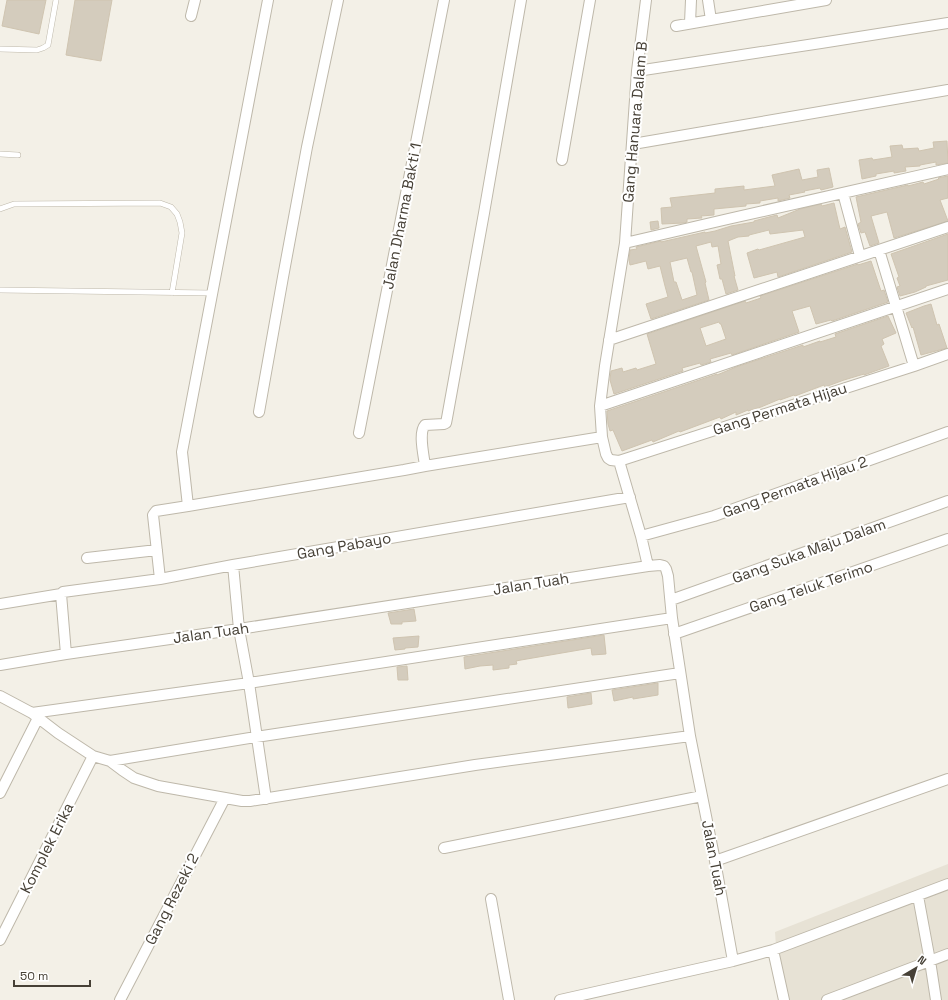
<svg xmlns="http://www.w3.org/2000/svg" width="948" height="1000" viewBox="0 0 948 1000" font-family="'Space Grotesk',sans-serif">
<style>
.residential{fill:#e7e2d5}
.building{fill:#d4ccbd;stroke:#cfc4b0;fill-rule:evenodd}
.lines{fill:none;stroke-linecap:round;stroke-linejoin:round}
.service-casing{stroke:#beb8aa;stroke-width:6}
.minor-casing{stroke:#beb8aa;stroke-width:12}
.service{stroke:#fff;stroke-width:5}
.minor{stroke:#fff;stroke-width:10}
.labels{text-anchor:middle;stroke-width:4;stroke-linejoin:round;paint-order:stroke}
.street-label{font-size:15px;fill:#464036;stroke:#fff}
</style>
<rect width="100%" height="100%" fill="#f3f0e7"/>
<path class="residential" d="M948,864V1000H780L775,932Z"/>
<path class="building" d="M7,0H46L39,34L2,26Z
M75,0H112L101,61L66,55Z
M947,141L948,163L936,165V162L920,165V166L905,167L906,171L894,173V171L876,174V176L862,179L859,160L872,158L873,160L892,157L890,146L902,145L903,149L918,148L919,151L934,148L933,142Z
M829,168L833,187L821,190L820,188L804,191L805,192L789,195L790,198L778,201V198L760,201V203L746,204V206L714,209V215L701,216L702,218L687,219V222L684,223L662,224L661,208L672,207L670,198L715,193V189L744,186V190L775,186L772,175L799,169L802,180L818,177L817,170Z
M948,176V198L940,200L948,221L894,238L887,212L871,216L879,243L870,246L865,232L861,233L858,224L861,222L856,197L908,185V186L923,182L924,184L939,179L938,178Z
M834,203L840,229L845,227L852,252L778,277L777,272L754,278L747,253L758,249L759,250L805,237L803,230L770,234L769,230L749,235V236L738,237L728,241L735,276H734L738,290L726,294L722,279H720L717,265L721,264L718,246L712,247L711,242L696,246L706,282L705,283L709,300L651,319L646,304L668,297L665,286L660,266L648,269L646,261L630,265L629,260L630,250L637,249L636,247L661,241V242L705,232V233L715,231L731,226L754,222V221L769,217L777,215L778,218L800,209L821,204L822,206ZM687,258L691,272H692L697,295L682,300L676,282H674L670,262Z
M658,221L659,228L651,230L650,222Z
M948,234V280L926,286V287L915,292L900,296L897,287L900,286L897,278L899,277L891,254Z
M871,261L881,291L884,290L888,302L832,321L831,320L816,324L810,306L792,311L799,332L732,355L731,353L710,359L711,362L701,365L700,363L682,368L683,371L614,394L610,380L611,371L622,368L623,372L636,368L637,370L656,364L647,334L745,301L746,303L761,298L760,296L858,264V265ZM719,322L720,324H721L726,339L706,346L700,328Z
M931,304L937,325L939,324L947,348L921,355L913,327L912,328L906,313L924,306Z
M888,316L896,333L882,339L884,344L881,346L889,366L864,375V374L844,380L825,387L824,385L795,396L794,395L780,400V399L761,407L748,411V410L736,415V412L721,419L720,417L680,432L679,431L653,442L652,440L622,451L613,430L610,431L608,424L607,411L717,374V375L736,367L803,345V347L820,341V342L836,337L835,334Z
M414,609L416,621L402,622V624H391L388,613Z
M604,635L606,654L592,655L591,648L521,660L516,661L517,664L509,665V668L493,670V665L480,666L465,669L464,657Z
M419,636L418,647L405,648V649L395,650L393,638Z
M407,666L408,680H398L397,667Z
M658,683V695L633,699V697L614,701L612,690Z
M591,693L592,704L568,708L567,697Z"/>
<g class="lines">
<defs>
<path id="service" d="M0,49L37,50L43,48L48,45L56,0
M0,154L18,155
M0,209L14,204L160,203L171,207L177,214L180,222L182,233L172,293
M0,290L212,293"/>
<path id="minor" d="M646,0L637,71L625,243L605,366L600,406L602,437L606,454L608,458L611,460L619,461L914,366L948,354
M708,0L711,20
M191,16L195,0
M690,23L691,0
M676,26L826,0
M637,71L821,43L948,23
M633,144L948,90
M562,160L590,0
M843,193L860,256
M625,243L728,219L948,169
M879,250L914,366
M609,340L948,227
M600,406L948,289
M259,412L283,277L307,147L338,0
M359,433L444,0
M619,461L641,536L648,566
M425,466C424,456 418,433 425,425L444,424L446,423L447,418L484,213L521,0
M188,506L404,470L425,466L602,437
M641,536L714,516L948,432
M87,558L157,550
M233,565L239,629L249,683L266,799
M160,579L153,515L156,511L188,506L182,452L268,0
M671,600L948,501
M0,604L61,594
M674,634L948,539
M66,654L61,594L63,592L160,579L233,565L630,497
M0,665L66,654L239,629L648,566L660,565L664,566L666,569L668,576L672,618L690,736L715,861L733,961
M0,696L32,713L58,733L93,756L110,761L122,770L134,778L158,786L242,801H250L475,765L690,736
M32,713L249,683L672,618
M110,761L256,737L680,673
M0,793L38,718
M444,848L702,796
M715,861L948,779
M918,896L930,961L936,1000
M491,899L509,1000
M0,940L93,756
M773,950L784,1000
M120,1000L225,798
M560,1000L733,961L773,950L948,884
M827,1000L948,954"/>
</defs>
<use href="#service" class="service-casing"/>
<use href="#minor" class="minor-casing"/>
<use href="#service" class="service"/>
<use href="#minor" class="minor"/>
</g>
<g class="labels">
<g class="street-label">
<text transform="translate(635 122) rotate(-85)" y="5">Gang Hanuara Dalam B</text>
<text transform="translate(402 216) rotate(-79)" y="5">Jalan Dharma Bakti 1</text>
<text transform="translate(780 409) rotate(-18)" y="5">Gang Permata Hijau</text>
<text transform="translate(795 487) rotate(-20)" y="5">Gang Permata Hijau 2</text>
<text transform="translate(344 546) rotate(-10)" y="5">Gang Pabayo</text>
<text transform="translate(809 551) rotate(-20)" y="5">Gang Suka Maju Dalam</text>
<text transform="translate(531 584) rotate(-9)" y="5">Jalan Tuah</text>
<text transform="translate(811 587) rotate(-19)" y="5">Gang Teluk Terimo</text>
<text transform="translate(211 633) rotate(-8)" y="5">Jalan Tuah</text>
<text transform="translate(47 848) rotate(-63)" y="5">Komplek Erika</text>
<text transform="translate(714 858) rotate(79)" y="5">Jalan Tuah</text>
<text transform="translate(172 899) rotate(-63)" y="5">Gang Rezeki 2</text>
</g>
</g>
<g transform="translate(916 968) rotate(38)" stroke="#ffffff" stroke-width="3" paint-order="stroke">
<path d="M0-3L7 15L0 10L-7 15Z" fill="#464036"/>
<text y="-6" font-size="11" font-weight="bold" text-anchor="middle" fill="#464036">N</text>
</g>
<path d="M14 980v6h76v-6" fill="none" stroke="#464036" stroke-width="2"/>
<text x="20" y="980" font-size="12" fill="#464036" stroke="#ffffff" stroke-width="3" paint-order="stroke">50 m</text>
</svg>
